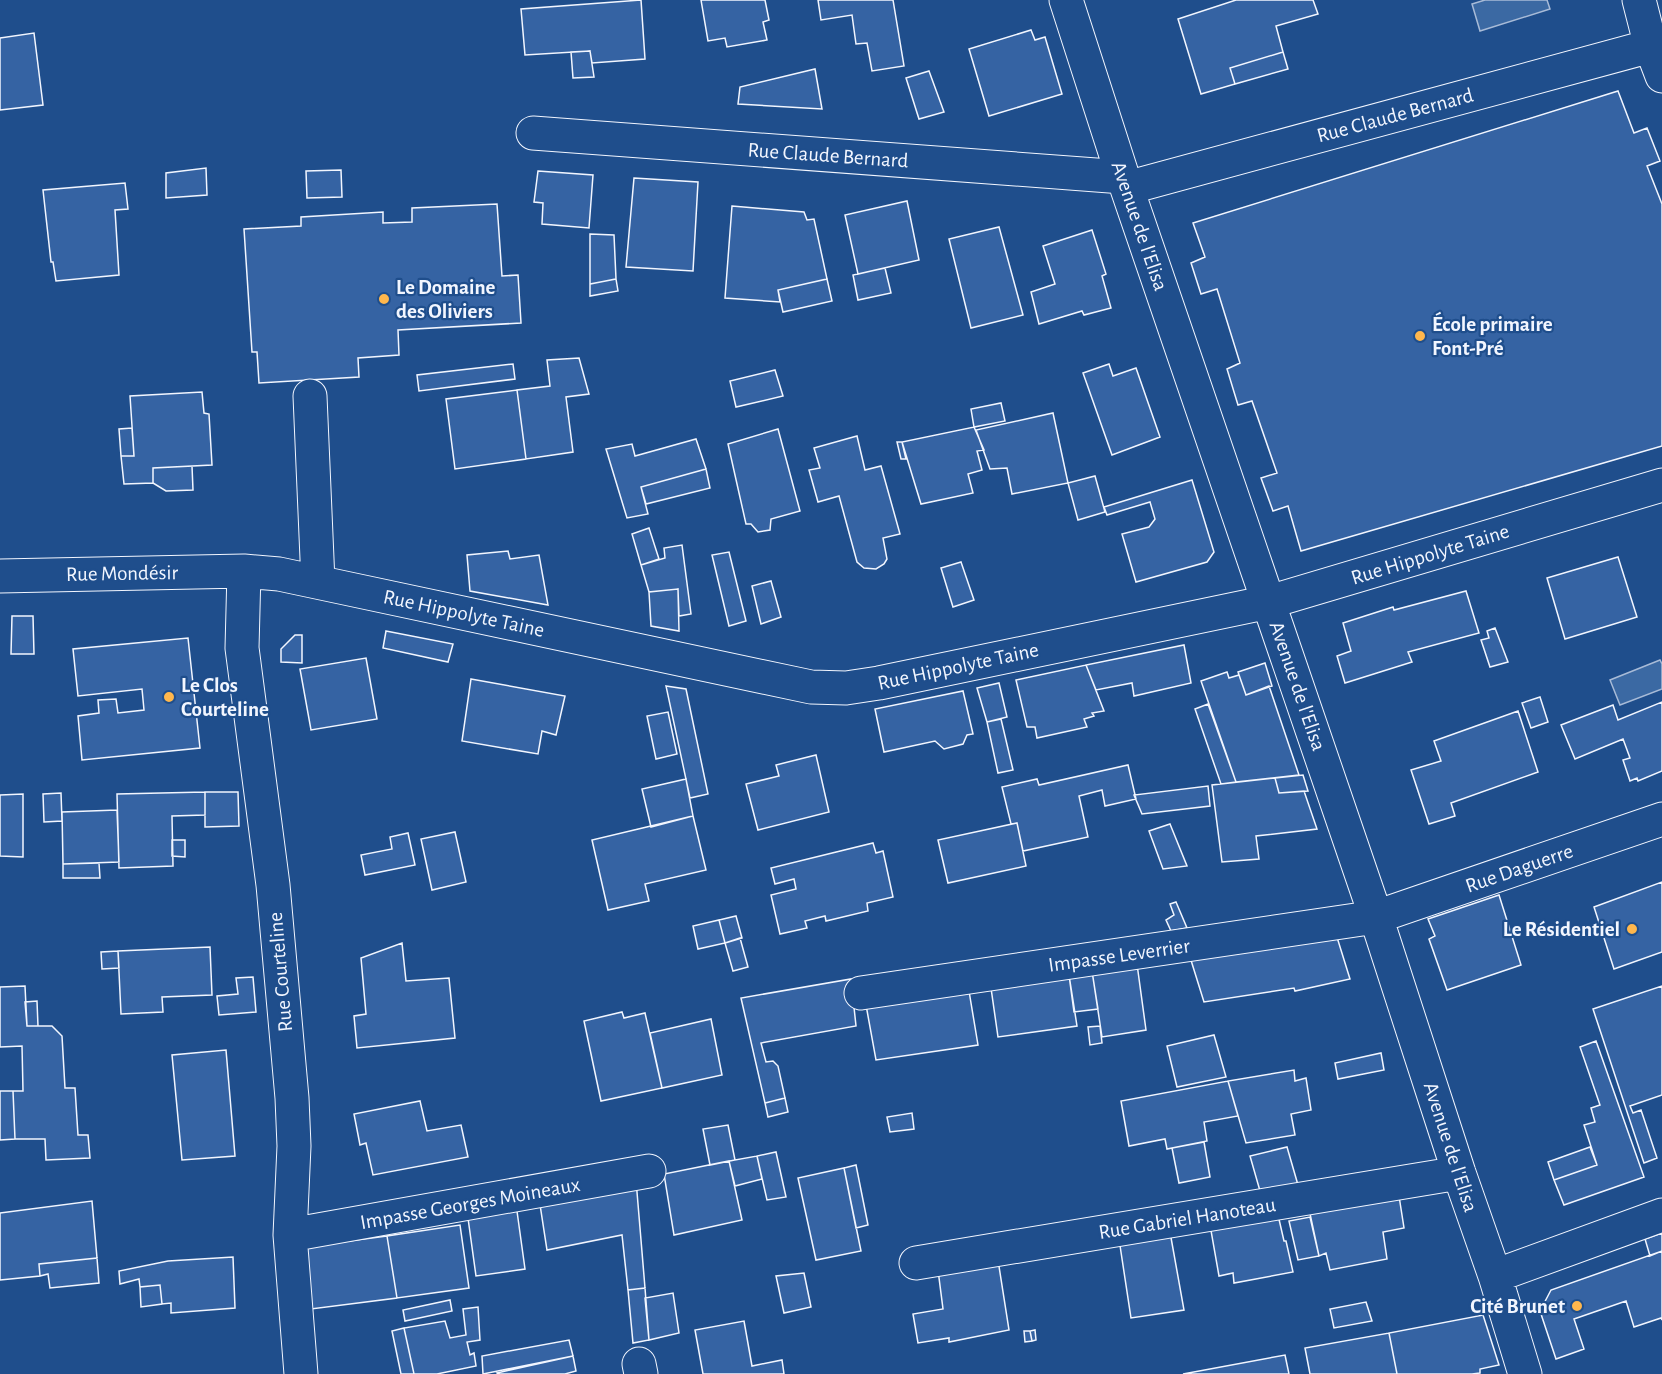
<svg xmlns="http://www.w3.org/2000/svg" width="1662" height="1374" viewBox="0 0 1662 1374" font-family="'Alegreya Sans',sans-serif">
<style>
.water{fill:#3b69a3;stroke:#a8bbd7;stroke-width:1.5}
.building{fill:#3563a3;stroke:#f2f6ff;stroke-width:1.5}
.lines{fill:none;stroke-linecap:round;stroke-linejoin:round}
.minor-casing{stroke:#f2f6ff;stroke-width:35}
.minor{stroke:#1f4e8c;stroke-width:33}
.poi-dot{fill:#ffb74d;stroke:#1f4e8c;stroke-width:2}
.labels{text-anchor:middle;stroke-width:4.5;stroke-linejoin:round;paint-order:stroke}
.street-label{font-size:21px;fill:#f2f6ff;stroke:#1f4e8c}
.poi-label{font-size:21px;font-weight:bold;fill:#f2f6ff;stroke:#1f4e8c;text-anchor:start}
</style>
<rect width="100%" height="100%" fill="#1f4e8c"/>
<path class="water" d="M1485,0H1547L1550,9L1480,31L1472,4Z
M1660,660L1662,664V689L1620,705L1610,680Z"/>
<path class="building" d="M641,0L645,59L592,63L590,51L525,55L521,9Z
M701,0H765L769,20L763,22L767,40L727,47L725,38L708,41Z
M818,0H893L904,66L872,71L867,43L856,44L852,15L821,20Z
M1236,0H1313L1318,14L1276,26L1283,52L1230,68L1235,84L1201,94L1178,19Z
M1031,30L1035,40L1045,37L1062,94L989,116L969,49Z
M34,33L43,105L0,110V38Z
M590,51L594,77L573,78L571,52Z
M1283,52L1288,69L1235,84L1230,68Z
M815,69L822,109L738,104L740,87Z
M929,71L944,112L919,119L906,78Z
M1618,91L1634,133L1647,128L1660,161L1647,166L1662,204V446L1301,551L1288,506L1273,511L1261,478L1277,473L1252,401L1238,405L1227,369L1240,363L1217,289L1201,294L1191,263L1205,257L1193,223Z
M206,168L207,195L166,198V173Z
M341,170L342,197L307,198L306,171Z
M538,171L593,175L589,228L542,224L543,203L534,202Z
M634,178L698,182L693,271L626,267Z
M125,183L128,209L115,210L119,275L56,281L53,262H51L43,190Z
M907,201L919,260L858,274L845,215Z
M497,204L502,276L518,275L521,323L398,330L399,355L358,358L359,377L259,383L257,352H252L244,229L301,226V217L383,212V223L412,222V208Z
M732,206L804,212L807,220L814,219L827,279L778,290L780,302L725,298Z
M999,227L1023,315L971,328L949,239Z
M1092,230L1106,274L1102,276L1111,308L1084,315L1082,311L1039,324L1031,292L1055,284L1043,246Z
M590,234L614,235L616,279L590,284Z
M885,268L891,293L858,300L853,275Z
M616,279L618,291L590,296V284Z
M827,279L832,301L783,312L778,290Z
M579,358L589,394L566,397L573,452L526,459L517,390L550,386L547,360Z
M513,364L515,379L419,391L417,375Z
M1109,364L1113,376L1136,368L1160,437L1112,455L1083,373Z
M775,370L783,396L736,407L730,381Z
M517,390L526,459L455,469L446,399Z
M202,392L204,413L209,414L212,465L153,468V483L124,484L121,456H134L130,396Z
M1001,403L1005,421L974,427L971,409Z
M1053,413L1068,483L1012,494L1007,468L990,469L976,430Z
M974,427L984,450L977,451L982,470L968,474L973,493L921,504L902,442Z
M132,428L134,456H121L119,429Z
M778,429L800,511L771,519L770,530L758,532L751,524H746L728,444Z
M857,436L865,470L881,466L900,534L883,538L887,559L884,564L876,569L864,568L857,562L839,496L818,502L809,470L820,468L814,448Z
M696,439L706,469L641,487L648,514L627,518L606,449L632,444L635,456Z
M897,442H902L906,459H901Z
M192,466L193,490L166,491L153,483V468Z
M706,469L710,488L646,504L641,487Z
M1095,476L1105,512L1078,520L1068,483Z
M1192,480L1214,552L1207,562L1136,582L1122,534L1149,527L1155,519L1150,502L1107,515L1104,507Z
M649,528L659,559L641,565L632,534Z
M682,545L691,614L679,616L678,589L649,592L641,565L665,558L664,548Z
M508,551L510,559L539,555L548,605L470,591L467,555Z
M729,552L746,621L729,626L712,555Z
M1618,557L1637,617L1565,639L1547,578Z
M961,562L974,600L953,607L941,568Z
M771,581L781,617L761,624L752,586Z
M678,589L679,631L651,626L649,592Z
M1466,591L1479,633L1408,652L1412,662L1345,683L1337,656L1351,651L1343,623L1393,607L1394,610Z
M12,616H33L34,654H11Z
M1495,628L1508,662L1490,667L1481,640L1489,638L1487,631Z
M386,631L453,644L448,662L383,648Z
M295,635H302V663L281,662V649Z
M188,638L200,748L82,760L78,716L99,713L98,700L116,699L118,713L144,710L142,689L78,696L73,649Z
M1184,645L1191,683L1134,696L1132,683L1096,690L1086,665Z
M366,658L377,719L311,730L300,669Z
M1265,663L1272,686L1246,695L1238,672Z
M1086,665L1104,711L1092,713L1094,716L1084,719L1087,727L1037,738L1035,727H1027L1016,680Z
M1227,672L1229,678L1239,675L1246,695L1269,686L1299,775L1236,782L1201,681Z
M471,679L565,696L556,735L542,731L538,754L462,741Z
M999,683L1007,717L987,722L977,688Z
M666,686L686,689L708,794L690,798Z
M963,691L973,734L967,735L963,744L944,749L935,741L884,752L875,709Z
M1540,697L1548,722L1531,728L1522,703Z
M1662,702V771L1638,781L1637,778L1630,781L1623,760L1630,758L1623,739L1575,759L1561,725L1613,705L1618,720Z
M1208,704L1236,782L1221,784L1195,709Z
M1518,711L1538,772L1451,803L1455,816L1429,824L1411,770L1441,761L1434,741Z
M668,712L677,754L656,759L647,716Z
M1001,719L1013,770L998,773L987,722Z
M816,755L829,812L758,830L746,784L779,776L776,765Z
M1128,765L1136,799L1105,806L1102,790L1079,796L1088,837L1023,851L1017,823L1011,824L1002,787L1037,779L1039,785Z
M1303,775L1308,791L1279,793L1275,778Z
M1275,778L1279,793L1304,791L1317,829L1256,836L1259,859L1222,862L1212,785Z
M686,779L693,816L651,827L642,789Z
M1208,786L1210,806L1142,814L1134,795Z
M205,792V815L172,816L173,866L119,868L117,794Z
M205,792H238L239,826L205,827Z
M61,793L62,821L44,822L43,794Z
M23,794V857L0,856V795Z
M117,810L119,862L63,864L62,812Z
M693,816L706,870L645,884L649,901L608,910L592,840Z
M1017,823L1026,866L948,883L938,840Z
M1170,824L1187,866L1163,869L1149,831Z
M455,832L466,882L432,890L421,839Z
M408,833L415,865L365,875L361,855L392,849L390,837Z
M172,840H185V857L172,856Z
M873,843L876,853L883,851L893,897L867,903L868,911L826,921L825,916L805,921L807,928L780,934L771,895L796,889L794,879L775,884L771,868Z
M99,863L100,878H63V864Z
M1662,882V952L1614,969L1594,907Z
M1499,895L1521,965L1447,990L1429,939L1435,936L1428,919Z
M1176,902L1187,928L1171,931L1166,920L1174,915L1170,904Z
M736,916L742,938L725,943L719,920Z
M719,920L725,943L698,949L693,926Z
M1336,934L1350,979L1295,991L1294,988L1204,1002L1190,957Z
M740,938L748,967L733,971L725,943Z
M402,943L406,981L449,978L455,1038L357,1048L354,1016L366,1014L361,958Z
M210,947L212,995L162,997L163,1012L121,1014L118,951Z
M118,951L119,968L102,969L101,952Z
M1137,964L1146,1030L1102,1037L1092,971Z
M1092,971L1098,1009L1074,1012L1069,975Z
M1069,975L1077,1026L998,1037L991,988Z
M253,977L256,1012L219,1015L217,996L238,994L236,978Z
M851,979L856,1026L761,1043L766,1062L773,1061L778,1066L785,1098L765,1103L741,998Z
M25,986L27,1026H52L62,1036L65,1088H75L78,1135H88L90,1158L46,1160L45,1139H15L13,1091H23L22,1046L0,1047V987Z
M1662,986V1095L1630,1106L1633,1113L1641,1110L1657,1158L1644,1163L1593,1009Z
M969,991L978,1045L876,1060L866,1005Z
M37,1001L38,1026H27L25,1002Z
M622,1012L624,1018L645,1013L662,1088L601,1101L584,1021Z
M711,1019L722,1075L662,1088L650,1033Z
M1100,1026L1102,1043L1090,1045L1088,1027Z
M1214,1035L1226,1077L1177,1087L1167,1046Z
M1596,1041L1644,1177L1564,1205L1554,1180L1597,1165L1584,1125L1595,1122L1591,1108L1600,1105L1580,1047Z
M226,1050L235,1156L182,1160L172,1055Z
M1381,1053L1384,1070L1338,1079L1335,1063Z
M1294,1070L1295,1081L1306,1078L1311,1110L1291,1114L1295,1135L1246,1143L1228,1081Z
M1228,1081L1238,1116L1204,1122L1207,1141L1167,1149L1165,1139L1129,1146L1121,1101Z
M0,1091H13L15,1139L0,1140Z
M785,1098L788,1112L768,1117L765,1103Z
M420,1101L427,1131L461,1125L468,1157L373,1175L366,1143L360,1145L354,1114Z
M912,1113L914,1129L890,1132L887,1117Z
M728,1125L735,1160L710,1165L703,1129Z
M1204,1142L1210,1177L1179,1183L1172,1148Z
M1287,1147L1298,1185L1260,1191L1250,1156Z
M1590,1147L1597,1165L1554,1180L1548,1162Z
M776,1152L786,1197L767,1200L757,1156Z
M757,1156L762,1179L735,1186L729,1161Z
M729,1161L742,1220L674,1235L664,1174Z
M856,1165L868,1225L856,1228L844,1168Z
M844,1168L861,1251L816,1260L798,1178Z
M636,1180L645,1288L628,1290L622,1235L547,1250L539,1198Z
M1399,1196L1404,1228L1383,1232L1387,1259L1330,1270L1326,1253L1319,1256L1309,1209Z
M92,1201L97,1258L39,1264L40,1276L0,1280V1213Z
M516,1204L525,1269L476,1276L467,1211Z
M1278,1215L1284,1241H1286L1293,1272L1234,1283L1233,1273L1219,1276L1210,1225Z
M1310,1217L1319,1256L1298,1260L1289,1221Z
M460,1225L469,1288L397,1298L387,1236Z
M1170,1232L1184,1310L1131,1318L1119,1239Z
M1662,1233V1251L1650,1256L1645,1239Z
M387,1236L397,1298L311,1309L303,1247Z
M1662,1251V1320L1661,1318L1634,1327L1626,1301L1574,1319L1584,1349L1556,1359L1540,1311L1551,1290Z
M233,1257L235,1308L171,1313V1303L162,1304L160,1285L140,1287L139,1279L120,1284L119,1271L168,1261Z
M97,1258L99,1283L50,1288L48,1274L40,1276L39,1264Z
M998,1260L1009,1330L949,1342V1338L918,1343L913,1314L943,1309L938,1270Z
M804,1273L811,1307L784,1313L776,1276Z
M160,1285L162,1304L141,1307L140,1287Z
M645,1288L649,1340L633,1343L628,1290Z
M673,1293L679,1333L649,1340L645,1298Z
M450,1300L452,1311L405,1321L403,1310Z
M1366,1302L1372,1321L1334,1328L1330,1309Z
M478,1307L480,1340L467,1342L470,1355L474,1353L476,1366L437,1374H414L404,1328L445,1321L450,1338L466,1335L463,1309Z
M1483,1315L1499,1365L1480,1369V1373L1472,1374H1397L1389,1333Z
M744,1321L752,1366L782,1360L784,1374H703L695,1330Z
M404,1328L414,1374H401L392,1331Z
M1035,1330L1036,1340L1032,1341L1030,1331Z
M1024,1331H1030L1032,1341L1025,1342Z
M1389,1333L1397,1374H1310L1305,1348Z
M569,1340L573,1356L483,1374L482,1356Z
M1285,1355L1289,1374H1183Z
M573,1356L576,1371L565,1374H498L497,1373Z"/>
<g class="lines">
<defs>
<path id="minor" d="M1066,0L1123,177L1376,917L1459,1173L1495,1276L1525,1374
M1639,0L1651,47L1662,76
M533,133L1123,177
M1127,188L1662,43
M310,396L318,582
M244,571L242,648L273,885L292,1098L294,1146L290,1235L301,1374
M0,576L244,571L279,574L811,687L846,688L879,683L1269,602L1662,485
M861,993L1376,917L1662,819
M290,1235L649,1171
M916,1263L1459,1173
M1495,1276L1662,1215
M639,1364L641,1374"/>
</defs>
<use href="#minor" class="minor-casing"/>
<use href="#minor" class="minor"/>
</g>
<g class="poi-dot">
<circle cx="384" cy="299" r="6"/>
<circle cx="1420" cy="336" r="6"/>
<circle cx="169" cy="697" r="6"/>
<circle cx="1632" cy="929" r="6"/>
<circle cx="1577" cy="1306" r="6"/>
</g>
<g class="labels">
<g class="street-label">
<text transform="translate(1395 115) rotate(-15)" y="7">Rue Claude Bernard</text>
<text transform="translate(828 155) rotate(4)" y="7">Rue Claude Bernard</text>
<text transform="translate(1140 226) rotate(71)" y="7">Avenue de l'Elisa</text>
<text transform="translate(1430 554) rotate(-17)" y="7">Rue Hippolyte Taine</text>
<text transform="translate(122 573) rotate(-1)" y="7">Rue Mondésir</text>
<text transform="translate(464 613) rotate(12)" y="7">Rue Hippolyte Taine</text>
<text transform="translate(958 666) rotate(-12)" y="7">Rue Hippolyte Taine</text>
<text transform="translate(1298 686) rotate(71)" y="7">Avenue de l'Elisa</text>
<text transform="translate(1519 868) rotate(-19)" y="7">Rue Daguerre</text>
<text transform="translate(1119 955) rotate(-8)" y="7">Impasse Leverrier</text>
<text transform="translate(280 972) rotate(-95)" y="7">Rue Courteline</text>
<text transform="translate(1451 1147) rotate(72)" y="7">Avenue de l'Elisa</text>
<text transform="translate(470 1203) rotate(-10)" y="7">Impasse Georges Moineaux</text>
<text transform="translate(1187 1218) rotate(-9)" y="7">Rue Gabriel Hanoteau</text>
</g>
<g class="poi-label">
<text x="396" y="294">Le Domaine<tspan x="396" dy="24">des Oliviers</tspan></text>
<text x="1432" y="331">École primaire<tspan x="1432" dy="24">Font-Pré</tspan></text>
<text x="181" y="692">Le Clos<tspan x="181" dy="24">Courteline</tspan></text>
<text x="1620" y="936" text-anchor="end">Le Résidentiel</text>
<text x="1565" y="1313" text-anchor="end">Cité Brunet</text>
</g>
</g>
</svg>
